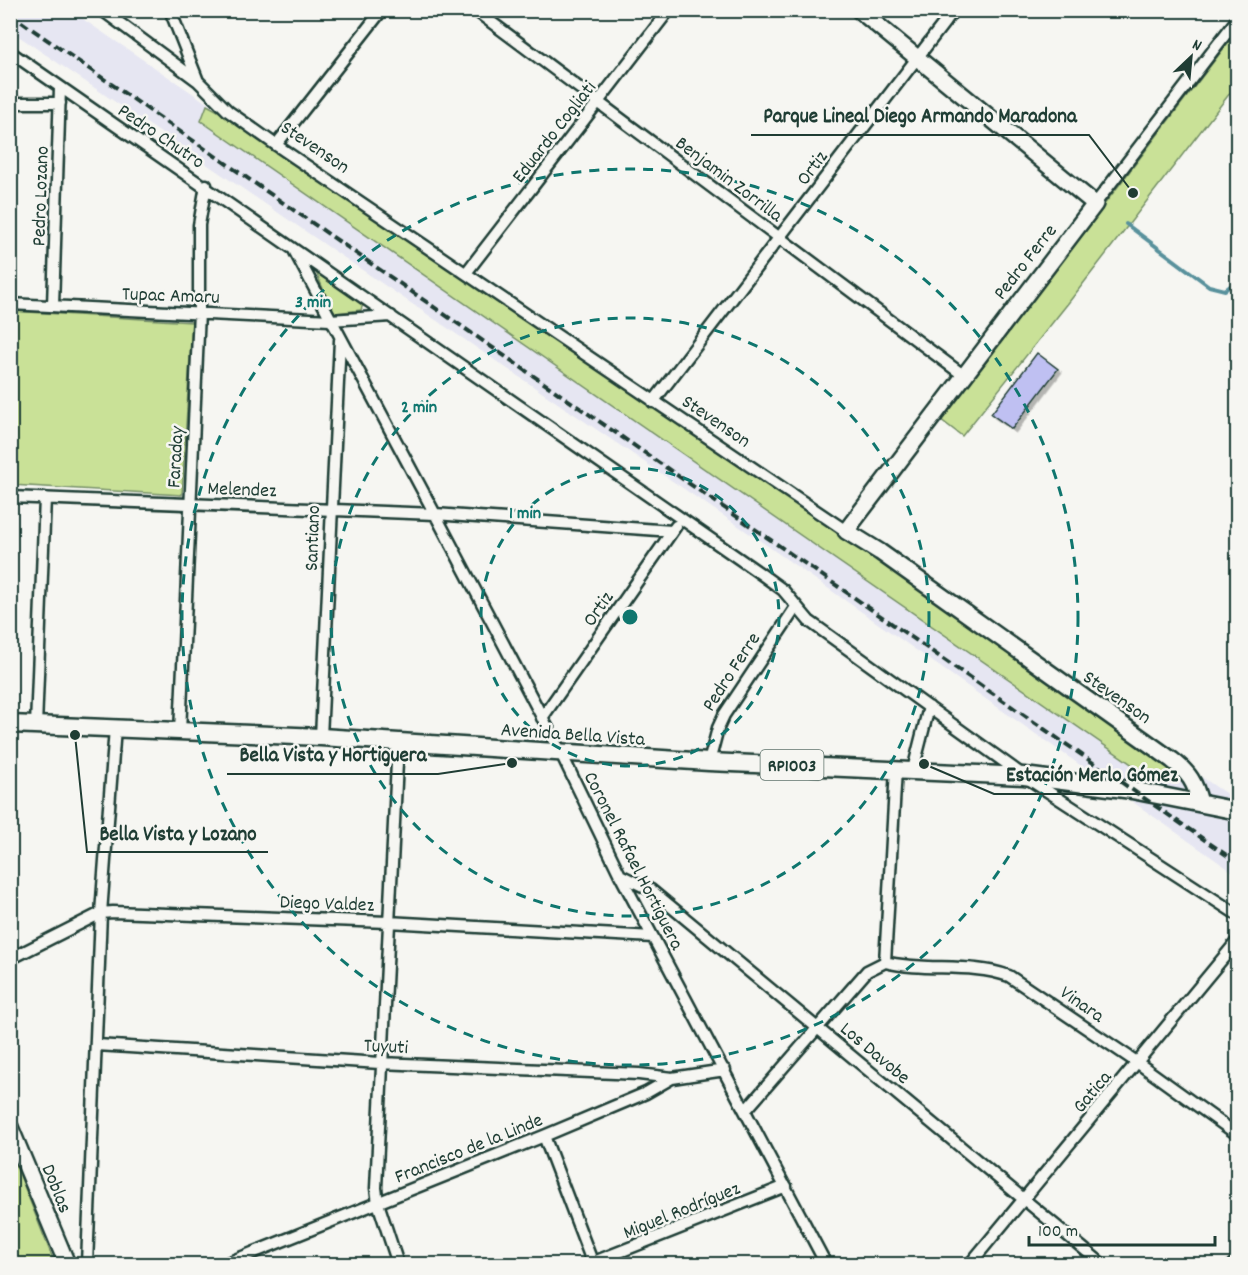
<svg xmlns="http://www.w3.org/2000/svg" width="1248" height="1275" viewBox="0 0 1248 1275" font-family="Dekko,sans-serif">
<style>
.built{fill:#e6e6f2}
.park{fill:#c9e197;stroke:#748f66;stroke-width:1.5}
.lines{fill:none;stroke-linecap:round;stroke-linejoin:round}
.stream{stroke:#59919c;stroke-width:4}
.building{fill:#bfc0f2;stroke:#1f3d34;stroke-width:1.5;filter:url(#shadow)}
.street-casing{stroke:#1f3d34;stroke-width:15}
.secondary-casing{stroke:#1f3d34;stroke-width:20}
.primary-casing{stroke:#1f3d34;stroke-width:21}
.street{stroke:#f6f6f2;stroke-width:10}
.secondary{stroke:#f6f6f2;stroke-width:15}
.primary{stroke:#f6f6f2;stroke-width:16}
.rail{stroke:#1f3d34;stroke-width:4;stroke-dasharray:9 4.5;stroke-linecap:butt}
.ring{fill:none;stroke:#0f766e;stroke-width:3;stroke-dasharray:10 8}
.labels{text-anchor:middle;stroke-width:5;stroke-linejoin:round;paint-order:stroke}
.shield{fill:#f6f6f2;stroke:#60746d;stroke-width:1.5}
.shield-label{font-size:18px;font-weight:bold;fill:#1f3d34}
.street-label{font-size:20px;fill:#1f3d34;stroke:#f6f6f2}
.centre{fill:#0f766e;stroke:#f6f6f2;stroke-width:3}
.ring-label{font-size:18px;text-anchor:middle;font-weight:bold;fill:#0f766e;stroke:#f6f6f2;stroke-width:5;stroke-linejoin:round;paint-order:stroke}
.leader{fill:none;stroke:#1f3d34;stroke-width:2}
.callout-dot{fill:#1f3d34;stroke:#f6f6f2;stroke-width:2}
.callout-label{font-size:21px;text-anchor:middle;font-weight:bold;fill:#1f3d34;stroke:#f6f6f2;stroke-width:5;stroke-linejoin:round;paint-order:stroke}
</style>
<defs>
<filter id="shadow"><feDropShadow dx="3.5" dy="3.5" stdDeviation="0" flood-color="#0004"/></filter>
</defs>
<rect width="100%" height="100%" fill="#f6f6f2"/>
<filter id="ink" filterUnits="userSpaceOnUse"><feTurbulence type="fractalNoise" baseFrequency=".0167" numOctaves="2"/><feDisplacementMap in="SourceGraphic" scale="12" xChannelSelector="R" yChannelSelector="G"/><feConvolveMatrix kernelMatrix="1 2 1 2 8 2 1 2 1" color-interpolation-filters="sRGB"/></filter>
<g filter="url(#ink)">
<path class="built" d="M10,11H71L1237,801V875L762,542L11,31Z"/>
<path class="park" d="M1237,31V84L1069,302L962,436L940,419Z
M207,105L235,120L840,532L1170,765L1174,774L1162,782L1143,772L201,121Z
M316,272L363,304L361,310L336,313L331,308Z
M11,311L192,322L182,495L11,485Z
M11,1153L55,1264H11Z"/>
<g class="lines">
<path class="stream" d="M1126,224L1209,286L1225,290L1238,280"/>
</g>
<path class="building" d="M1037,353L1058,369L1012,429L991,414Z"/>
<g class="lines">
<defs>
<path id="street" d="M102,10L198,81L228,111L276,145L846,531
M170,10L198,81
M475,10L963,375
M10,52L761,574L783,590L809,621L1024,776L1238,915
M10,103H60
M276,145L382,10
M1095,204L1238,18
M295,252L435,514L561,753L620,875L826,1264
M466,273L669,10
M10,304L330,320L391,316
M53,306L60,88
M653,402L954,10
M10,497L435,514L672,531
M542,718L676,526
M36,726L45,498
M180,732L199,312V225L206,185
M321,737L340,340
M709,762L718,728L724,715L796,607
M913,770L929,707
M620,875L651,890L1102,1264
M10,959L101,913L113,912L388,922L653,937
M885,962L896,769
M97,1045L380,1063L639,1074L672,1078
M746,1110L867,971L885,962C926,972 969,962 1009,976L1138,1063L1238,1135
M544,1136L593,1264
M87,1264L101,913L115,728
M225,1264L544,1136L646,1093L672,1078L725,1070
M398,1264L378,1203L376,1188L398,742
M589,1264L786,1186
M970,1264L1238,940
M1233,1264L1238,1259"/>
<path id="secondary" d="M859,10L1095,204L846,531L880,552L1172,760C1189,773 1195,782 1200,803
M10,1127L67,1264"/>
<path id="primary" d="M10,724L321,737L709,762L1024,776L1132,790L1238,811"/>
</defs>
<use href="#street" class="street-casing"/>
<use href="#secondary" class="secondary-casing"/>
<use href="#primary" class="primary-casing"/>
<use href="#street" class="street"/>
<use href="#secondary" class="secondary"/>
<use href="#primary" class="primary"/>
<path class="rail" d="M10,14L1238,863"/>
</g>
</g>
<g class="ring">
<circle cx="630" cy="617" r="149"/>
<circle cx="630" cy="617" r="299"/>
<circle cx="630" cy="617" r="448"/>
</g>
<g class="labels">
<rect class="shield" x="760.5" y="750" width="63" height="30" rx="4.5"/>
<g class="shield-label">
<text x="792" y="771">RP1003</text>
</g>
<g class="street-label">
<text transform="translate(553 131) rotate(-52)" y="7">Eduardo Cogliati</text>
<text transform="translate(162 135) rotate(34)" y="7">Pedro Chutro</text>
<text transform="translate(316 146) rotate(34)" y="7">Stevenson</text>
<text transform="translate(811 167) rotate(-53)" y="7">Ortiz</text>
<text transform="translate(730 178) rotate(37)" y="7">Benjamin Zorrilla</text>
<text transform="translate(39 196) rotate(-88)" y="7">Pedro Lozano</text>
<text transform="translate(1024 261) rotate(-52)" y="7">Pedro Ferre</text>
<text transform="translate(171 294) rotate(2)" y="7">Tupac Amaru</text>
<text transform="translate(717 420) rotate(34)" y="7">Stevenson</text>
<text transform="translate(174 457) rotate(-87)" y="7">Faraday</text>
<text transform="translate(242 488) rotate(2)" y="7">Melendez</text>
<text transform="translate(311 538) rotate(-88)" y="7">Santiano</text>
<text transform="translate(597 608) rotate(-55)" y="7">Ortiz</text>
<text transform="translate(730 671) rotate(-57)" y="7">Pedro Ferre</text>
<text transform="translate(1118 696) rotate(35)" y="7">Stevenson</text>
<text transform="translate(573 733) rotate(4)" y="7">Avenida Bella Vista</text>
<text transform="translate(635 860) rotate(63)" y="7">Coronel Rafael Hortiguera</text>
<text transform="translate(327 902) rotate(2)" y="7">Diego Valdez</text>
<text transform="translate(1083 1003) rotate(35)" y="7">Vinara</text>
<text transform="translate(386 1045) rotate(3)" y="7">Tuyuti</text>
<text transform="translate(876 1052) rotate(40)" y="7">Los Davobe</text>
<text transform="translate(1091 1091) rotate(-50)" y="7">Gatica</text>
<text transform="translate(468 1147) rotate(-22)" y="7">Francisco de la Linde</text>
<text transform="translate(58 1188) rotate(68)" y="7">Doblas</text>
<text transform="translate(681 1209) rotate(-22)" y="7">Miguel Rodríguez</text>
</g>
</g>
<circle cx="630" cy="617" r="9" class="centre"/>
<g class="ring-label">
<text x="313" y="307">3 min</text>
<text x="419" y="412">2 min</text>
<text x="525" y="518">1 min</text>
</g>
<path class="leader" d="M1133 193L1089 135H751M512 763L438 774H227M924 764L994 794H1190M75 735L87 852H268"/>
<g class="callout-dot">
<circle cx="1133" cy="193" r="6"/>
<circle cx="512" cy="763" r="6"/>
<circle cx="924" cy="764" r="6"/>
<circle cx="75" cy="735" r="6"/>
</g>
<g class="callout-label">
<text x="920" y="122">Parque Lineal Diego Armando Maradona</text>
<text x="333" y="761">Bella Vista y Hortiguera</text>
<text x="1092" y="781">Estación Merlo Gómez</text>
<text x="178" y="840">Bella Vista y Lozano</text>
</g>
<rect width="1248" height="1275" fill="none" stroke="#f6f6f2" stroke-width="36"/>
<rect x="18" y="18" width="1212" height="1239" fill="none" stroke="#1f3d34" stroke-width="2" filter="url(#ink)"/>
<g transform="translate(1191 57) rotate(26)" stroke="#f6f6f2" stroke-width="4.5" paint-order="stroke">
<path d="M0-4.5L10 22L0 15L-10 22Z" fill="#1f3d34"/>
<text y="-9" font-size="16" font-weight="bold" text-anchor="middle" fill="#1f3d34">N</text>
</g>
<path d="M1029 1236v9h186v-9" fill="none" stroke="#1f3d34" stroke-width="3"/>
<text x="1038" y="1236" font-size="18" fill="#1f3d34" stroke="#f6f6f2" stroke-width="4.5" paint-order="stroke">100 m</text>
</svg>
